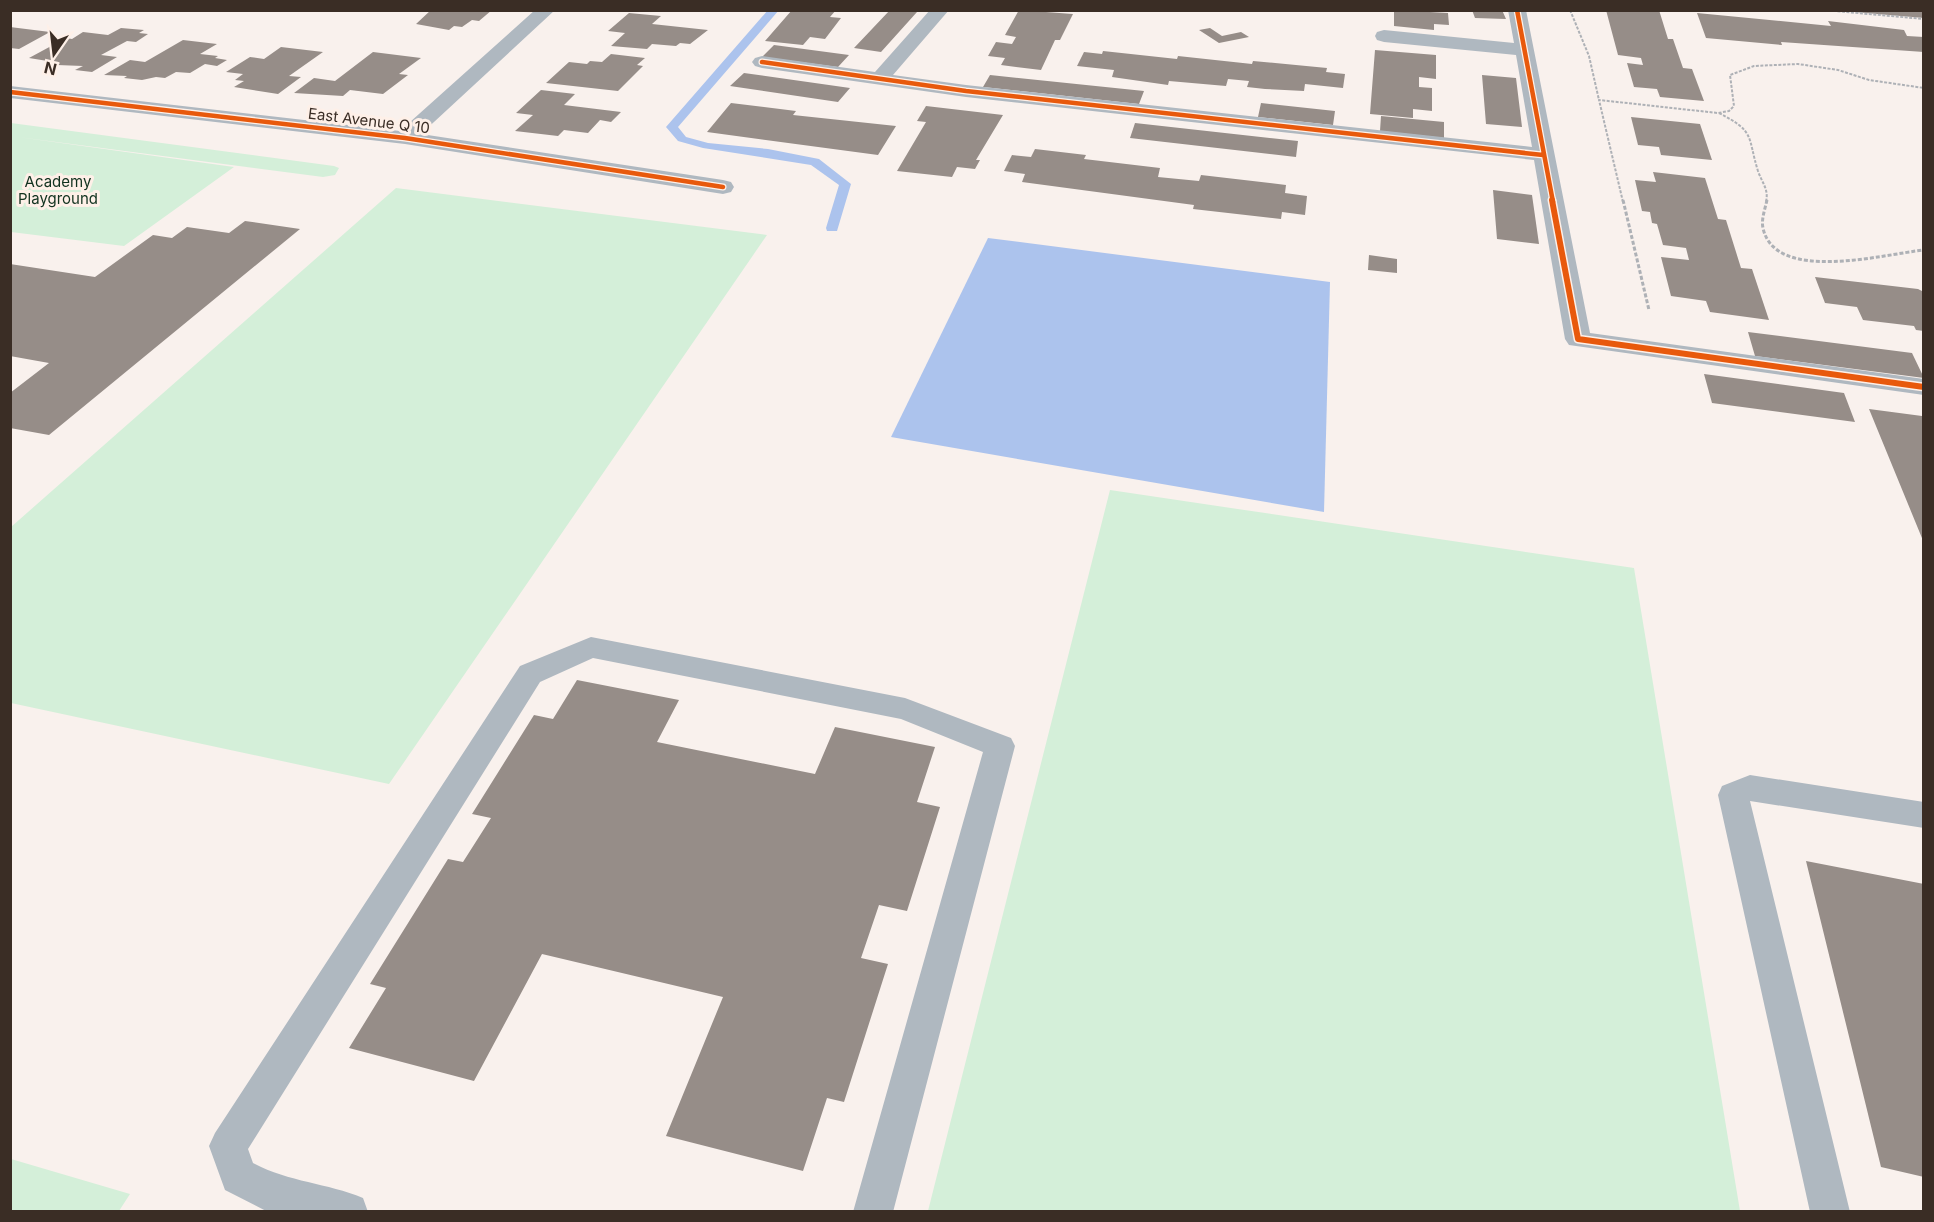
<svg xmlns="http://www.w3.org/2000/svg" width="1934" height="1222" viewBox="0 0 1934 1222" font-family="Inter,sans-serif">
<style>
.green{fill:#d4efd9}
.water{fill:#acc3ed}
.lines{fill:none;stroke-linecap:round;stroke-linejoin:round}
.stream{fill:#acc3ed;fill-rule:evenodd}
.building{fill:#968d88}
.path-far1{stroke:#aeb1b6;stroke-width:2;stroke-dasharray:3 1.5;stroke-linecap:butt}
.path{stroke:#aeb1b6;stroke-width:3;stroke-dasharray:4 2;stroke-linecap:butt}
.lane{fill:#afb8c0;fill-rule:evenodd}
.street{fill:#afb8c0;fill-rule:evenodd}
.cycleway-far1-casing{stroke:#fef0e8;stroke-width:7}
.cycleway-casing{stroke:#fef0e8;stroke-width:9}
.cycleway-far1{stroke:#e8590c;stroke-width:4.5}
.cycleway{stroke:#e8590c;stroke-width:6}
.labels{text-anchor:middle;stroke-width:6;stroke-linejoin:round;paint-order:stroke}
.far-street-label{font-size:15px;fill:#3a2d25;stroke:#fef0e8}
.far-park-label{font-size:15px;fill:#11321f;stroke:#fef0e8}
</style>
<rect width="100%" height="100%" fill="#f9f1ed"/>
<path class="green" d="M11,123L334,166L339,168L335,175L323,177L18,137L234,167L124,246L11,232Z
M396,188L767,235L389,784L11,703V527Z
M1110,490L1634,568L1740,1211H928Z
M11,1159L130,1194L119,1211H11Z"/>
<path class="water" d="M988,238L1330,282L1324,512L891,437Z"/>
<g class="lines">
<path class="stream" d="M768,10H779L678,127L686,137L708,143L768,149L819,159L851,184L837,231H827L826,228L839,185L811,165L703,148L678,141L666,127Z"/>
</g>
<path class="building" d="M431,10H492L479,21L472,20L462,27L454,26L449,30L416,24Z
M792,10H836L830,17L841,18L825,39L810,37L803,45L765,41Z
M890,10L917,12L881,52L854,48Z
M1019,10L1073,14L1060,40H1055L1041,70L1001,65L1005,58L988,56L996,42L1012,44L1016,37L1005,35Z
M1394,10L1448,13L1449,25L1434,24V30L1394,26Z
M1472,10H1502L1506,19L1475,18Z
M1606,10H1659L1668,39H1673L1683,68L1692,69L1704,101L1660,97L1657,89L1634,87L1627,63L1643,65L1641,58L1618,55Z
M1854,10H1924V18L1854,12Z
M629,13L661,16L652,24L708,30L690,44L680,43L676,46L652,44L647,49L611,46L625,33L608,31Z
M1697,13L1831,26L1828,21L1904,30L1907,36L1924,37V52L1781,42L1782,45L1706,38Z
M10,27L50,32L19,49L10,48Z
M121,28L144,30L139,33L148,34L136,42L127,41L101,55L117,57L92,72L75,70L83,66L57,65L60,63L29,58L66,38L72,39L83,32L108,35Z
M1210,28L1222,36L1241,32L1249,37L1219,43L1199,30Z
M183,40L217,44L200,54L218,56L215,58L227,60L217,66L205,64L190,73L176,72L165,78L156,77L142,80L124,78L127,76L104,75L130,60L145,62Z
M774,45L849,55L838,67L762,57Z
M281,47L323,52L289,76L301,77L278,94L234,87L244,81L235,80L243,74L226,72L250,57L264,59Z
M1375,50L1436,55V79L1419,77V87L1432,88V111L1413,109V118L1370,114Z
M1103,51L1177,59L1178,56L1252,64L1253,61L1327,68L1326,72L1345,74L1343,88L1305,84L1304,91L1265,89L1247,87L1249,81L1228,79L1226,86L1169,81L1168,85L1112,77L1114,70L1077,66L1084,52L1102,54Z
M373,52L421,58L399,74L408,75L383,94L350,90L343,96L294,93L314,78L335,81Z
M611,54L645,58L637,65L643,66L618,91L546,83L569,62L587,64L590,61L602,62Z
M744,73L850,88L838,102L730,86Z
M990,75L1144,91L1139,104L983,87Z
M1482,75L1516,78L1522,127L1486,124Z
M541,90L575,94L564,105L621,112L611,122L600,120L588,133L564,130L558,136L515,131L533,115L516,113Z
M731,103L796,111L793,115L896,126L878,155L707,132Z
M1261,103L1335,111L1333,125L1258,117Z
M926,106L1003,115L976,160H980L975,169L957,167L952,177L897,171L926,122L917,121Z
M1381,116L1444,122V138L1380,131Z
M1631,117L1700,124L1712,160L1661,155L1659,147L1638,145Z
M1135,123L1298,141L1296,157L1130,138Z
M1035,149L1086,155L1084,159L1160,168L1158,177L1199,181L1201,175L1286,185L1285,193L1307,196L1305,215L1282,212L1281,219L1193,209L1194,205L1022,182L1025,174L1004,171L1012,155L1031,157Z
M1653,172L1705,178L1718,219L1726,220L1741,268L1752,269L1769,320L1710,312L1706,301L1671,296L1661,257L1689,260L1686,248L1663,245L1657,224L1652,223L1650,212L1642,211L1635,180L1656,182Z
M1493,190L1532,195L1539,244L1497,239Z
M245,221L300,229L49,435L10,428V393L49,363L10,356V264L95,277L153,235L172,238L187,227L229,233Z
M1369,255L1397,259V273L1368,270Z
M1815,277L1918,289L1924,292V331L1916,330L1914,326L1863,320L1857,307L1825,303Z
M1748,332L1912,353L1924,378L1755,356Z
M1704,374L1844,393L1855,422L1712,403Z
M1869,409L1922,416L1924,420V543Z
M577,680L679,700L657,742L815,774L835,727L935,747L917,802L940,807L907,911L879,905L861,958L888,964L844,1102L827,1098L803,1171L666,1136L723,997L542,954L474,1081L349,1048L386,988L370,984L448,859L463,862L491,818L472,814L534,715L553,719Z
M1806,861L1924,884V1177L1881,1167Z"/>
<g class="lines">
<path class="path-far1" d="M1570,10L1589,56L1599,100
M1824,10L1924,19
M1719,113C1756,132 1747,136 1758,171C1762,183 1769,189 1766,202
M1623,202L1599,100L1718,113L1729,111L1734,106L1730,75L1754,66L1798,64L1838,70L1869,80L1924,88"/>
<path class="path" d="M1623,200L1649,310
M1767,200C1765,209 1761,220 1763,228C1775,284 1884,254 1924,250"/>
<path class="lane" d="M591,637L905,698L1011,738L1015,746L893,1212H853L983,752L901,719L593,658L540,682L248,1149L253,1163C288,1182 327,1183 363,1198L368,1212H268L225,1190L209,1146L215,1133L520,666Z
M1750,775L1924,802V828L1750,801L1850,1212H1810L1718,795L1722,786Z"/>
<path class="street" d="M535,10H555L421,134L723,180L731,182L734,187L731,192L723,194L405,144L10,98V86L400,131Z
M930,10H949L893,75L966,85L1532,147L1516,55L1384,42L1377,40L1375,36L1377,32L1384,30L1514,43L1508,10H1526L1590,333L1924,379V395L1569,345L1565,339L1534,160L966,97L762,68L755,66L752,62L755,58L762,56L875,72Z"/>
<defs>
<path id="cycleway-far1" d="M1517,10L1553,202
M762,62L966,91L1543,155
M10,92L405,138L723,187"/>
<path id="cycleway" d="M1552,200L1578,339L1924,387"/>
</defs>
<use href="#cycleway-far1" class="cycleway-far1-casing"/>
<use href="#cycleway" class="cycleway-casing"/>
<use href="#cycleway-far1" class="cycleway-far1"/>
<use href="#cycleway" class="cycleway"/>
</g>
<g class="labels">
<g class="far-street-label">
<text transform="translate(369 121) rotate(7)" y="5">East Avenue Q 10</text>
</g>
<g class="far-park-label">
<text x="58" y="187">Academy<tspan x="58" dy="17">Playground</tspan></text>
</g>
</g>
<rect width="1934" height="1222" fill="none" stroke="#3a2d25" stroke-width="24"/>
<g transform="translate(54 54) rotate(194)" stroke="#fef0e8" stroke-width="4.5" paint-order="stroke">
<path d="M0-4.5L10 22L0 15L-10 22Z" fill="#3a2d25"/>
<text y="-9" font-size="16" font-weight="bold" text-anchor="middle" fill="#3a2d25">N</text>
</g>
</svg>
